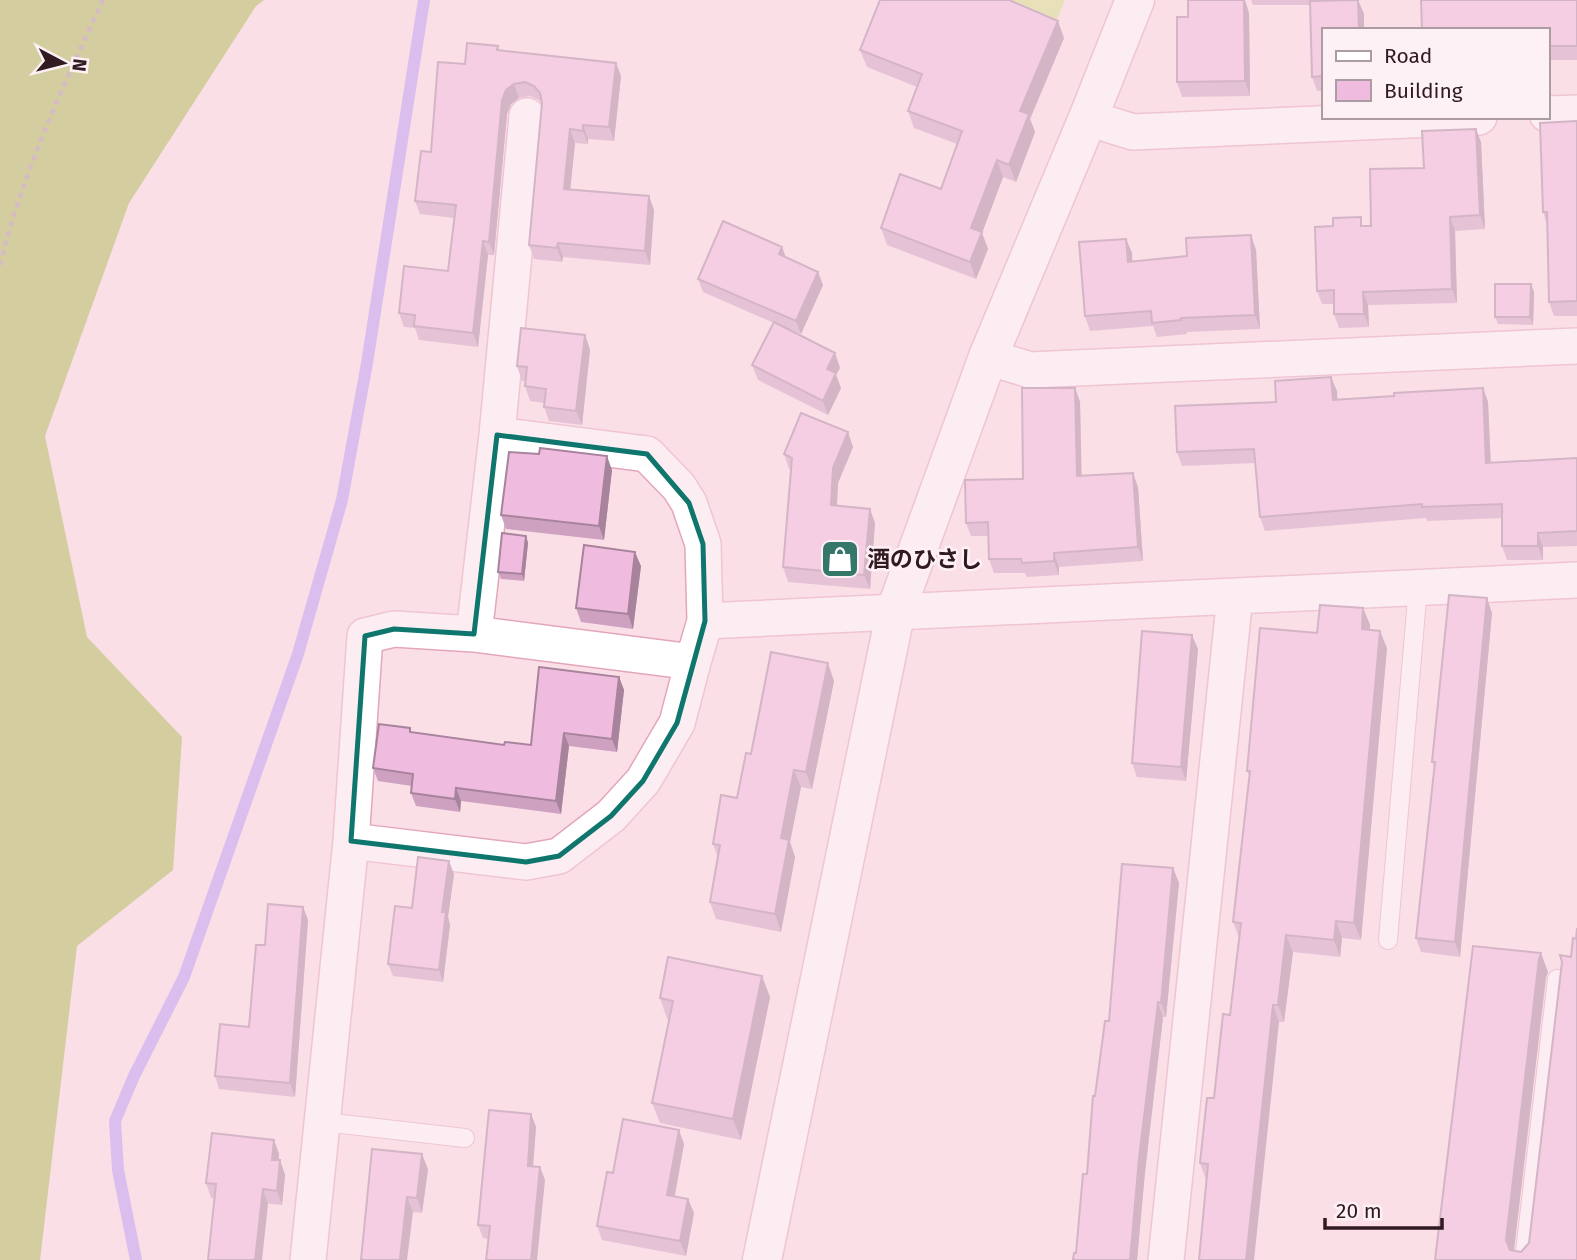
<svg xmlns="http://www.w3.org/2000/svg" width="1577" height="1260" viewBox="0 0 1577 1260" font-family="'Fira Sans','Noto Sans JP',sans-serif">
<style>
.green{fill:#d0e27f}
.forest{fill:#a6b848}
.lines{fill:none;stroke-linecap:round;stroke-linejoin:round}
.stream{stroke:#b698f7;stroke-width:12}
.lane-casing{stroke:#e4a6bb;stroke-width:20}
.street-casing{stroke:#e4a6bb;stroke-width:38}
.secondary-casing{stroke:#e4a6bb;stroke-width:41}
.path{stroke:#ab9199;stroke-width:4.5;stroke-dasharray:5 5;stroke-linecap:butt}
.lane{stroke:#fff;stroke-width:18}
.street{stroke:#fff;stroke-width:35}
.secondary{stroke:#fff;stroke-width:38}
.wall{fill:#cea1c0}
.shaded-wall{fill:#a7839c}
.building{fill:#efbbdf;stroke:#a7839c;stroke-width:2}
.marked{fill:none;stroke:#0f766e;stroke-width:5;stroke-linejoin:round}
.labels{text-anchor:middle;stroke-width:5;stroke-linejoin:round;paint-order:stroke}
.poi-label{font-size:23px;font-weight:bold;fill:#311a22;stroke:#fef1f5;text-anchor:start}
</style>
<rect width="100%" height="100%" fill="#fadfe7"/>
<path class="green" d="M1009,0H1065L1056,22L1008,3Z"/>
<path class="forest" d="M0,0H264L256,6L129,203L45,436L87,637L182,737L173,870L77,946L40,1260H0Z"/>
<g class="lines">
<path class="stream" d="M136,1260L118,1170L115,1121L134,1076L184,977L298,654L342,500L367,363L424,0"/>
<defs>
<path id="lane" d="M1388,940L1418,587
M324,1122L465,1138
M1524,1260L1557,979"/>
<path id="street" d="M1547,114L1577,113
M1088,118L1133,132L1479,117
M988,357L1030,370L1577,346
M497,435L527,116
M474,634L497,435L647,454L679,487L689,503L703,544L705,621
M351,841L526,862L559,856L611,816L643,781L677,723L693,662
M308,1260L351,841L365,636L394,629L474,634L693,662L705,621L1577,580
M1166,1260L1235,596"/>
<path id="secondary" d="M762,1260L896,610L988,357L1088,118L1135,0"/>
</defs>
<use href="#lane" class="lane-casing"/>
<use href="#street" class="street-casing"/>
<use href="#secondary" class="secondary-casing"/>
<path class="path" d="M0,265C23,172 63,86 103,0"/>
<use href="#lane" class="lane"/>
<use href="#street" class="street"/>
<use href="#secondary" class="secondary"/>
</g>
<path class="wall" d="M1251,0H1358L1364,14V30H1323V91H1317L1312,77L1310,5H1253Z
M1577,0V60H1547V30Z
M1249,13L1250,96L1182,97L1177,82L1188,17Z
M1064,38L1030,119L1035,132L1016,182L1003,177L982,233L988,249L976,279L887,245L881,228L941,189L957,144L914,128L908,111L917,87L867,67L860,50Z
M498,46L499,50L616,63L621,76L614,141L588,139V144L575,143L570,189L654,210L650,265L563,257L562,262L534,259L529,245L542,104L539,100L530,96L519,98L511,104L507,114L494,255H488L478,347L419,340L415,328L404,327L399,313L448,271L454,218L420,214L415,201L431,152Z
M1577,121V316H1554L1549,302L1547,225L1543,212Z
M1481,142L1485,229L1455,231L1457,303L1368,305L1369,327L1339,328L1334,314V304H1322L1317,291L1333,226H1371L1424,168Z
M1126,239L1132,253V262L1256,250L1260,329L1187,332V334L1157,337L1153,326L1090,331L1085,316Z
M786,257L818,272L823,285L801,334L780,325L835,353L840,368L836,375L841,388L828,415L758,380L752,365L774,323L703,292L698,279Z
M1534,292L1533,325L1498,324L1495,317Z
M585,335L590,350L582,425L549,421L544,407L545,403L530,401L525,386V381H522L517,366Z
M1075,388L1080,402L1081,476L1138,487L1143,561L1059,567V575L1027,577L1025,573H994L989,559V536H971L966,523L1023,479Z
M1483,388L1488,402L1491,463L1577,458V546L1543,547V560H1507L1502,546V518L1427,521L1426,518L1265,531L1260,517L1255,463L1182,466L1177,452L1276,402L1337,391V399L1394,396Z
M853,447L838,483L837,506L875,523L870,589L788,582L783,567L791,470L789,469L784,454Z
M612,470L604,540L506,529L501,515Z
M526,536L528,543L524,581L501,579L498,572Z
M641,566L633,629L581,622L576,608Z
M1363,608L1370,625L1369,630L1387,648L1361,940L1342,938L1340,957L1293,952L1284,1022H1279L1206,1180L1200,1163L1214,1098L1230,1015L1239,938L1233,922L1250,777L1247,771L1317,633Z
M1492,613L1460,957L1421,952L1416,938L1434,767L1432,762Z
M1198,649L1186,781L1137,777L1132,763Z
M619,677L624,690L617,752L569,746L561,814L461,801L460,812L416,806L411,793L412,786L378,781L373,768L410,728L412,733L504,745H531Z
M834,681L812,789L801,787L790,842L795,857L781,932L716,919L710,902L718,858L713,844L737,798L751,754Z
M1173,868L1179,883L1166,1017H1163L1145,1172L1137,1260H1073L1076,1253L1087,1174L1095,1096L1109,1021Z
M454,874L448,917L450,925L443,982L393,976L388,964Z
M303,907L308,920L295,1097L219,1089L215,1076L249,1027L265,945Z
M770,997L741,1140L660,1123L652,1103L669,1019H667L660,998Z
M531,1114L536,1127L533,1166L545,1180L489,1239L483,1238L478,1225Z
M274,1140L279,1154V1160H280L285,1175L282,1205L211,1198L206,1183Z
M684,1144L675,1196L688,1199L694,1213L686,1256L602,1240L597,1226L613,1173Z
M428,1169L422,1213L413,1212L361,1260Z"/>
<path class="shaded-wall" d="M1245,0L1249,13L1250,96L1245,81Z
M1358,0L1364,14V30H1359Z
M1058,21L1064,38L1030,119L1035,132L1016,182L1009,165L1020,111Z
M616,63L621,76L614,141L609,127Z
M514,84L519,98L511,104L507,114L494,255L489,242L502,100L506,90Z
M583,125L588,139V144L583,131Z
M570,129L575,143L569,202L564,189Z
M1476,129L1481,142L1485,229L1480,215Z
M997,160L1003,177L982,233L988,249L976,279L970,262L971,228Z
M649,196L654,210L650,265L645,251Z
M1450,217L1455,231L1457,303L1452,289Z
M1251,235L1256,250L1260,329L1255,315Z
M1126,239L1132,253L1133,277L1128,262Z
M483,241L488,255L478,347L473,333Z
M558,243L563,257L562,262L557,248Z
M782,247L787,260L779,254Z
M818,272L823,285L801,334L796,321Z
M1531,284L1534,292L1533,325L1530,317Z
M1363,292L1368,305L1369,327L1364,314Z
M585,335L590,350L582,425L576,411Z
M835,353L840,368L836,375L841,388L828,415L823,401L827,369Z
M1331,377L1337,391L1338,414L1333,400Z
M1075,388L1080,402L1082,490L1077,476Z
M1483,388L1488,402L1491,477L1486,463Z
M848,432L853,447L838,483L836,520L831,505L833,468Z
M607,456L612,470L604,540L599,526Z
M1133,473L1138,487L1143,561L1138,547Z
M870,509L875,523L870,589L864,575Z
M1538,533L1543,547V560L1538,546Z
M526,536L528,543L524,581L522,574Z
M635,552L641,566L633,629L628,614Z
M1054,553L1059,567V575L1054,561Z
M1487,598L1492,613L1460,957L1455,942Z
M1363,608L1370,625L1368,646L1362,629Z
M1380,631L1387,648L1361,940L1354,923Z
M1192,635L1198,649L1186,781L1181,767Z
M828,663L834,681L812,789L806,772Z
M619,677L624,690L617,752L612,739Z
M564,733L569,746L561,814L556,801Z
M794,770L801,787L790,842L795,857L781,932L775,914L781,838Z
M456,788L461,801L460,812L455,799Z
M449,861L454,874L448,917L450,925L443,982L439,970L442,912Z
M1173,868L1179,883L1166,1017L1161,1003Z
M303,907L308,920L295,1097L290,1083Z
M1336,921L1342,938L1340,957L1334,940Z
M1286,935L1293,952L1284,1022L1278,1005Z
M1541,953L1548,972L1546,978L1513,1259L1506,1240L1539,959Z
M762,976L770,997L741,1140L733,1119Z
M1158,1002L1163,1017L1145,1172L1137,1260H1130L1139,1158Z
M1273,1005L1279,1022L1254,1260H1246Z
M531,1114L536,1127L532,1179L528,1166Z
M679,1130L684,1144L672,1209L667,1195Z
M274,1140L279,1154L277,1174L272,1160Z
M422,1154L428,1169L422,1213L417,1198Z
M280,1160L285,1175L282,1205L277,1191Z
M540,1167L545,1180L537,1260H531Z
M263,1189L268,1204L262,1260H255Z
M407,1197L413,1212L407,1260H400Z
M688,1199L694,1213L686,1256L680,1241Z"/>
<path class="building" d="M880,0H1009L1058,21L1020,111L1029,114L1009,165L997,160L971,228L982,232L970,262L881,228L900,174L941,189L962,131L908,111L922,74L860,50Z
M1188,0H1244L1245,81L1177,82V17H1188Z
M1358,0L1359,30H1323V76L1312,77L1310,1Z
M1421,0H1577V46H1547V30H1422Z
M467,43L498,46L497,50L616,63L609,127L583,125V131L570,129L564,189L649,196L645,251L558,243L557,248L529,245L542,103L540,93L534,86L525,82L514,84L506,90L502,100L489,242L483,241L473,333L414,326L415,315L399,313L404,266L448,271L456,205L415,201L421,151L431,152L438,62L465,64Z
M1577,121V301L1549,302L1547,212H1543L1540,123Z
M1476,129L1480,215L1450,217L1452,289L1363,292L1364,314H1334V290L1317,291L1315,227L1333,226V218L1361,217V226H1371L1370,169L1424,168L1422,131Z
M723,221L782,247L779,254L818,272L796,321L698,279Z
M1251,235L1255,315L1181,318V320L1152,323L1151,311L1085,316L1079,242L1126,239L1128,262L1187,256L1186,238Z
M1495,284H1531L1530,317H1495Z
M774,322L835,353L827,369L836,373L823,401L752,365Z
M521,328L585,335L576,411L544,407L546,389L525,386L527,367L517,366Z
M1331,377L1333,400L1394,396V393L1483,388L1486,463L1577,458V531L1538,533V546H1502V504L1422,507V504L1260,517L1254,449L1177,452L1175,406L1276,402L1275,381Z
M1022,388H1075L1077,476L1133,473L1138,547L1054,553V561L1022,563L1021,559H989L988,522L966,523L965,480L1023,479Z
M801,413L848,432L833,468L831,505L870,509L864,575L783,567L792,458L784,454Z
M540,448L607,456L599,526L501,515L509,452L539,454Z
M502,533L526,536L522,574L498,572Z
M584,545L635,552L628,614L576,608Z
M1449,595L1487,598L1455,942L1416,938L1435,762H1432Z
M1320,605L1363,608L1362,629L1380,631L1354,923L1336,921L1334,940L1286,935L1278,1005H1273L1246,1260H1199L1208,1164L1200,1163L1207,1098H1214L1223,1014L1230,1015L1241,923L1233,922L1250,771H1247L1260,628L1317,633Z
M1142,631L1192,635L1181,767L1132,763Z
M771,652L828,663L806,772L794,770L781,838L789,840L775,914L710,902L720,845L713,844L721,795L737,798L746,753L751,754Z
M539,667L619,677L612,739L564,733L556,801L456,788L455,799L411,793L413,774L373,768L379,724L410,728V732L504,745L505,742L531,745Z
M418,857L449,861L442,912H446L439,970L388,964L395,906L412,908Z
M1122,864L1173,868L1161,1003L1158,1002L1139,1158L1130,1260H1073L1074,1253H1076L1083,1174H1087L1093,1096H1095L1105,1021H1109Z
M268,904L303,907L290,1083L215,1076L220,1024L249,1027L256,945H265Z
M1577,928V1260H1435L1473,946L1541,953L1539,959L1506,1240L1510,1250L1521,1252L1529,1243L1562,962L1560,955L1571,957L1573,938L1576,939Z
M668,957L762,976L733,1119L652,1103L673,1001L660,998Z
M489,1110L531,1114L528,1166L540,1167L531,1260H486L490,1226L478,1225Z
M623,1119L679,1130L667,1195L688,1199L680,1241L597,1226L607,1172L613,1173Z
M212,1133L274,1140L272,1160H280L277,1191L263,1189L255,1260H208L216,1184L206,1183Z
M372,1149L422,1154L417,1198L407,1197L400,1259L406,1260H361Z"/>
<path d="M0 0H1577V1260H0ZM497,435L647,454L689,503L703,544L705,621L677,723L643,781L611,816L559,856L526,862L351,841L365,636L394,629L474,634Z" fill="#fadfe7" fill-opacity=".55" fill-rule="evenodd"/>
<path class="marked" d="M497,435L647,454L689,503L703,544L705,621L677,723L643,781L611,816L559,856L526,862L351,841L365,636L394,629L474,634Z"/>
<defs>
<symbol id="shop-square" viewBox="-11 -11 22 22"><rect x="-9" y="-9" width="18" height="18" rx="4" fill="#35786a" stroke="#fef1f5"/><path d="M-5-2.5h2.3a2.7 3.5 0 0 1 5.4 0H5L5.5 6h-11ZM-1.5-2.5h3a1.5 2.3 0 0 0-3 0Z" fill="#fff"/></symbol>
</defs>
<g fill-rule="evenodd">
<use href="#shop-square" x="818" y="537" width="44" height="44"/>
</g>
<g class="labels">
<g class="poi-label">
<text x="867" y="567">酒のひさし</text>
</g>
</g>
<rect x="1322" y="28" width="228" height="91" fill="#fef1f5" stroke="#ac9ba1" stroke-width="2"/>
<rect x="1336" y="51" width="35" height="10" fill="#ffffff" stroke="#ac9ba1" stroke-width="2"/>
<text x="1384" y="63" font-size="21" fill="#311a22">Road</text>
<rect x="1336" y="80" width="35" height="21" fill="#efbbdf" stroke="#ac9ba1" stroke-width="2"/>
<text x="1384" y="98" font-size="21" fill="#311a22">Building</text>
<g transform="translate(63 63) rotate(97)" stroke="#fef1f5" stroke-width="5" paint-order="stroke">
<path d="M0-5L12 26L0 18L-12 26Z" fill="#311a22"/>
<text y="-10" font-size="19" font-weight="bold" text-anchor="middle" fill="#311a22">N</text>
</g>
<path d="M1325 1218v10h117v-10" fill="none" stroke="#311a22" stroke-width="3.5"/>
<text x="1336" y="1218" font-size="21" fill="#311a22" stroke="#fef1f5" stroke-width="5" paint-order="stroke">20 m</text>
</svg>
